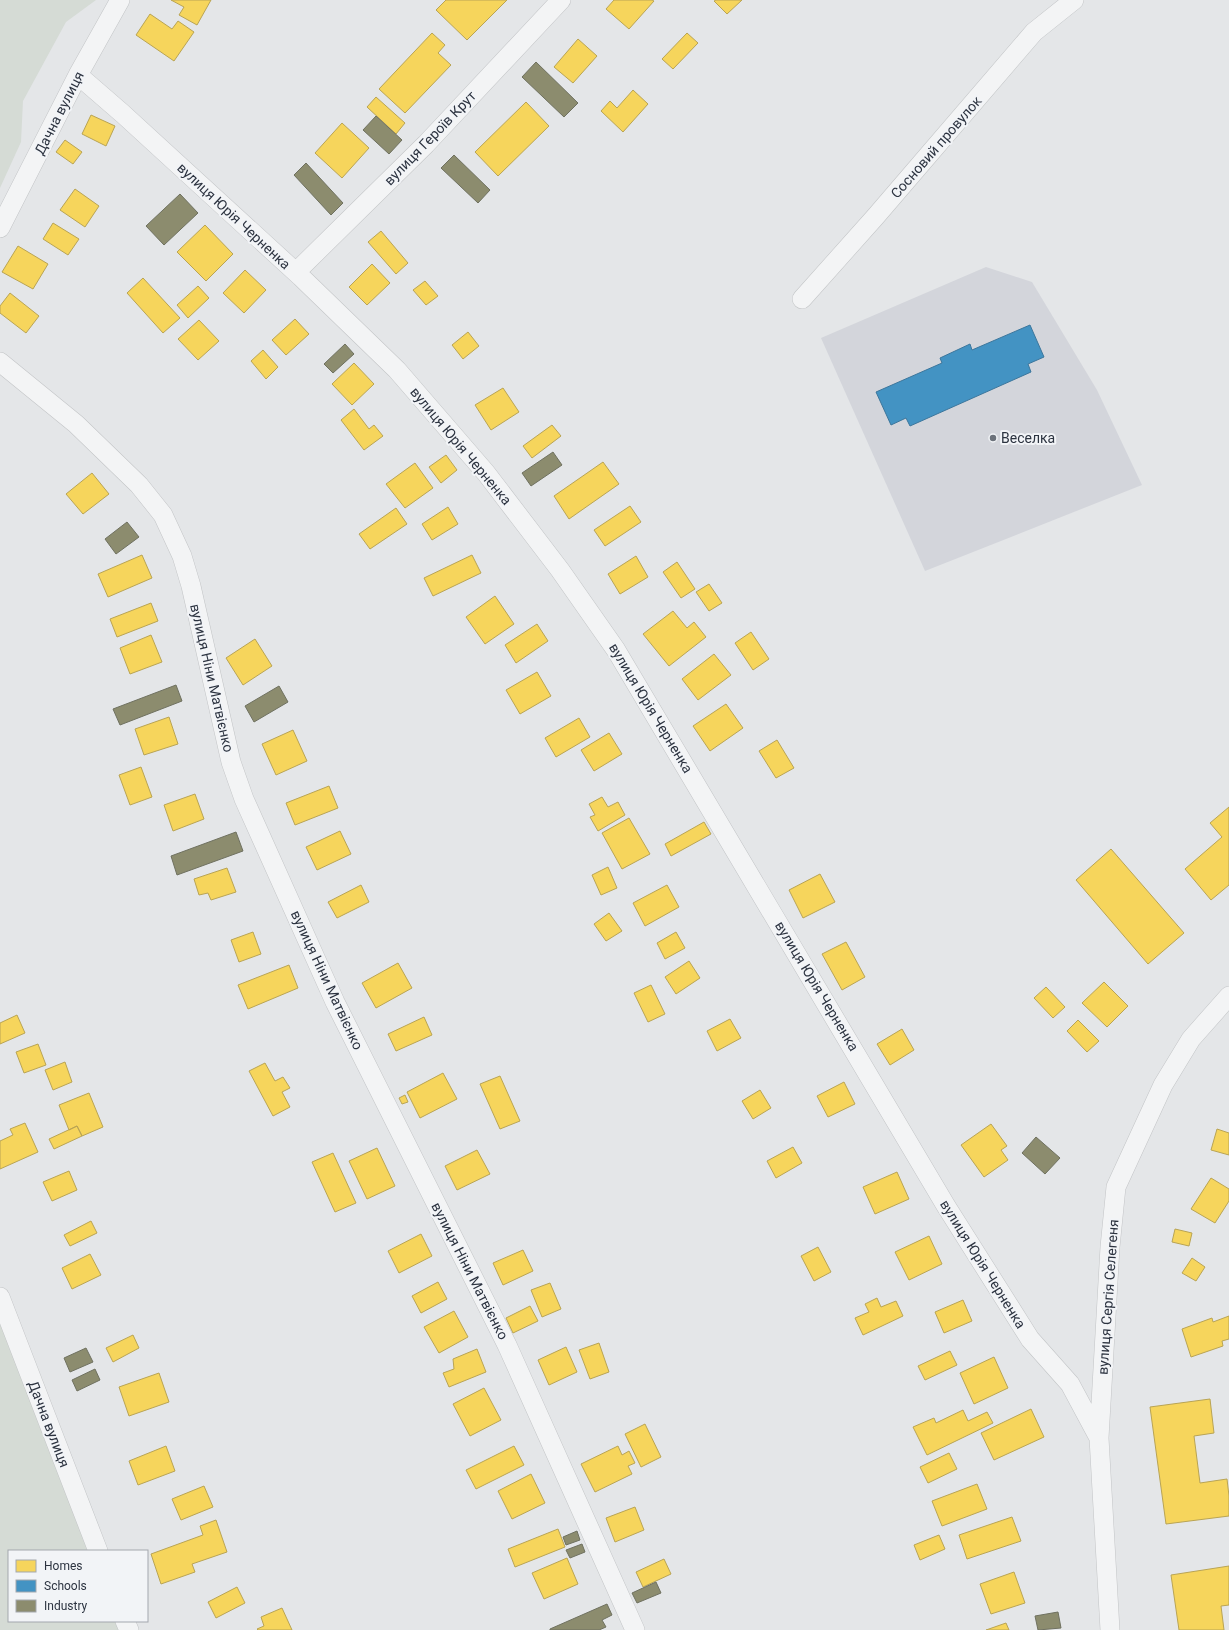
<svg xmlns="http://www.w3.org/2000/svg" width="1229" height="1630" viewBox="0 0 1229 1630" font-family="Roboto,sans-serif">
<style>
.built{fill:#d3d5db}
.green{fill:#d5dbd5}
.homes{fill:#f6d55c;stroke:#b9a454}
.schools{fill:#4393c3;stroke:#3c769c}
.industry{fill:#8c8c6e;stroke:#6f7160}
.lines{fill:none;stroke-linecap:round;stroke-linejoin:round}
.minor-casing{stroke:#c2c4c6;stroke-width:20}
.minor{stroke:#f3f4f5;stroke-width:19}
.poi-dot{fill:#6c727b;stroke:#f2f4f7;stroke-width:1.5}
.labels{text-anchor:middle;stroke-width:4;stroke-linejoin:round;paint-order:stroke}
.street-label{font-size:14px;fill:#2c3340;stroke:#f2f4f7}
.poi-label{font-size:14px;fill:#2c3340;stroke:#f2f4f7;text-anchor:start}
</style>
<rect width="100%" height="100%" fill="#e4e6e8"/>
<path class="built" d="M986,267L1032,282L1097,390L1142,485L925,571L821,338Z"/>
<path class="green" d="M0,0H96L66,22L23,101L21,142L0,188Z
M0,1313L95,1551H9V1621H123L127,1630H0Z"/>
<path class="homes" d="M171,0H211L197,25L179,15L184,7Z
M446,0H507L467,40L436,10Z
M614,0H652L654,1L629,29L606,9Z
M716,0H742L727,14L714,1Z
M150,14L172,29L178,21L194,32L174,61L136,35Z
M432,33L445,45L438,53L451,65L405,113L379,89Z
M687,33L698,43L673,69L662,59Z
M578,39L597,56L573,83L554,67Z
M633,90L648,104L623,132L601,111L610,101L617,108Z
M376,97L405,123L396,134L367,107Z
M526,102L549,126L498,176L475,152Z
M91,115L115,126L106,146L82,134Z
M342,123L369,148L342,178L315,153Z
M65,140L82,152L73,164L56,152Z
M75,189L99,206L85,227L60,210Z
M53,223L79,239L68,255L43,239Z
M205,225L233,254L206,281L177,252Z
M381,231L408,263L396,274L368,242Z
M18,246L48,264L33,289L2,272Z
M372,264L390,283L367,305L349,287Z
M245,270L266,290L244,313L223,293Z
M143,278L180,318L163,333L127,293Z
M425,281L438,296L426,305L413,290Z
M198,286L209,298L188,318L177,305Z
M10,293L39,316L26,333L0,313V306Z
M295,319L309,334L286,355L272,340Z
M199,320L219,341L198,360L178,339Z
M468,332L479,346L463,359L452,345Z
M263,350L278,367L266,379L251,361Z
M354,363L374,384L352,405L332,384Z
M503,388L519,412L491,430L475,405Z
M354,409L369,429L374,425L383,436L364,450L341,420Z
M552,425L561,436L532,458L523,446Z
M446,455L457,470L441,483L429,467Z
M603,462L619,484L569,519L554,496Z
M415,463L433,488L405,508L386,484Z
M92,473L109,494L83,514L66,494Z
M630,506L641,522L605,546L594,530Z
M448,507L458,524L432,540L422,524Z
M396,508L407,524L370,549L359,534Z
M142,555L152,578L108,597L98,574Z
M472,555L481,573L433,596L424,578Z
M636,556L648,577L620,594L608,574Z
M677,562L695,589L681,598L663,572Z
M709,584L722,603L709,611L696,592Z
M495,596L514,624L485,644L466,617Z
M151,603L158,621L117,637L110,619Z
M673,611L687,628L694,622L706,637L669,666L643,634Z
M537,624L548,641L516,663L505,645Z
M751,632L769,659L753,670L735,643Z
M151,635L162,662L130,674L120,648Z
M255,639L272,666L243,685L226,658Z
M714,654L731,675L698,700L682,679Z
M537,672L551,696L520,714L506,690Z
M726,704L743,728L710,751L693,726Z
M169,717L178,744L144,755L135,729Z
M579,718L590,737L556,757L545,738Z
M293,730L307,761L276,775L262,744Z
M609,733L622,754L594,771L581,750Z
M777,740L794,768L776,778L759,751Z
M141,767L152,797L130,805L119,775Z
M329,786L338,808L295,825L286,803Z
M195,794L204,819L173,831L164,805Z
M602,797L608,807L618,802L625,815L598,831L590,817L595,815L589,804Z
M1229,807V885L1211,900L1185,869L1222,837L1210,823Z
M629,818L650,854L622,869L602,833Z
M704,822L711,834L671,856L665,844Z
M340,831L351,854L317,870L306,847Z
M1111,849L1184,933L1148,964L1076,880Z
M608,867L617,888L601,895L592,875Z
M227,868L236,892L211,900L208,893L199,895L194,879Z
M820,874L835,902L803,918L789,890Z
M361,885L369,902L337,918L328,902Z
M667,885L679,907L645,926L633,903Z
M609,913L622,931L606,941L594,924Z
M253,932L261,954L239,962L231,940Z
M676,932L685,948L665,959L657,943Z
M846,942L865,977L842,990L822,954Z
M689,961L700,978L676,994L665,977Z
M398,963L412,988L376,1008L362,983Z
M289,965L298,988L248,1009L238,985Z
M1104,982L1128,1006L1107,1027L1082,1003Z
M651,985L665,1014L648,1022L634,993Z
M1046,987L1065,1007L1053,1018L1034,998Z
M17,1015L25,1033L0,1044V1023Z
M424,1017L432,1035L396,1051L388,1034Z
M730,1019L741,1038L717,1051L707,1031Z
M1078,1020L1099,1041L1087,1052L1067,1031Z
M902,1029L914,1050L890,1065L877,1044Z
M38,1044L46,1065L24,1073L16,1052Z
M65,1062L72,1082L53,1090L45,1070Z
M265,1063L275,1081L283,1077L290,1088L282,1092L290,1107L273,1116L249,1071Z
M443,1073L457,1099L420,1118L407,1092Z
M500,1076L520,1121L500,1129L480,1084Z
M844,1082L855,1104L828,1117L817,1096Z
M760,1090L771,1108L753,1119L742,1101Z
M89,1093L103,1127L82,1136L77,1126L69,1130L59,1105Z
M405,1095L408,1102L402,1104L399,1098Z
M25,1123L38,1152L0,1169V1141L13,1135L10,1129Z
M991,1124L1007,1146L1001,1150L1008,1160L984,1177L961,1145Z
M77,1126L82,1136L54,1149L49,1139Z
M1217,1129L1229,1133V1155L1211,1150Z
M793,1147L802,1163L776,1178L767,1161Z
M377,1148L395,1186L367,1199L349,1161Z
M477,1150L490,1174L457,1190L445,1166Z
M333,1153L356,1203L335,1212L312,1162Z
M69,1171L77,1190L52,1201L43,1182Z
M897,1172L909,1199L875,1214L863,1187Z
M1211,1178L1229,1189V1201L1215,1223L1191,1209Z
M91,1221L97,1233L70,1246L64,1235Z
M1175,1229L1192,1233L1189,1246L1172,1242Z
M421,1234L432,1256L399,1273L388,1251Z
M929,1236L942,1264L909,1280L895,1252Z
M818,1247L831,1272L814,1281L801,1256Z
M523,1250L533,1271L503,1285L493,1263Z
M90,1254L101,1275L72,1289L62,1268Z
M1192,1258L1205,1267L1196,1281L1182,1273Z
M438,1282L447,1299L421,1313L412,1296Z
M550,1283L561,1309L542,1317L531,1290Z
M877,1298L881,1307L896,1301L903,1316L863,1335L855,1318L869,1312L865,1304Z
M963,1300L972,1321L944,1333L935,1312Z
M530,1306L538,1321L513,1333L506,1318Z
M454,1311L468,1337L439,1353L424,1327Z
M1229,1316V1339L1222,1341L1223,1346L1191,1357L1182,1329L1212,1318L1213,1322Z
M133,1335L139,1348L113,1362L106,1348Z
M599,1343L609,1372L590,1379L579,1350Z
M566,1347L577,1372L549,1385L538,1360Z
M477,1349L486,1372L449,1387L443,1373L454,1369L453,1359Z
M950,1351L957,1365L925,1380L918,1366Z
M994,1357L1008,1388L974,1404L960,1373Z
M159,1373L169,1402L129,1416L119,1387Z
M484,1388L501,1420L470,1436L453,1404Z
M1210,1399L1214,1433L1194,1436L1200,1483L1227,1479L1229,1496V1516L1166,1524L1150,1407Z
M1031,1409L1044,1437L994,1460L981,1433Z
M963,1410L968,1421L987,1412L993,1423L927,1455L913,1427L934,1418L936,1423Z
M645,1424L661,1457L641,1467L625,1434Z
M166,1446L175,1471L138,1485L129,1461Z
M514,1446L524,1465L476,1489L466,1470Z
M618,1446L622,1455L629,1451L635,1463L628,1466L632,1474L595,1492L581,1464Z
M949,1453L957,1469L928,1483L920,1467Z
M531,1474L545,1503L512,1519L498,1491Z
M977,1484L987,1509L942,1526L932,1501Z
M204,1486L213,1507L181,1520L172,1499Z
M635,1507L644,1530L615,1542L606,1518Z
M1012,1517L1021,1541L967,1559L959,1535Z
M216,1520L227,1552L192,1564L195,1572L161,1584L151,1554L203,1535L200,1526Z
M558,1529L565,1547L515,1567L508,1549Z
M939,1535L945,1549L920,1560L914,1545Z
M567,1558L578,1584L544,1599L532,1573Z
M664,1559L671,1574L643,1587L636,1572Z
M1229,1566V1605L1221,1606L1224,1630H1179L1171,1575Z
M1014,1572L1025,1603L991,1614L980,1584Z
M237,1587L245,1603L216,1618L208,1602Z
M282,1608L292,1630H258L257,1629L264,1626L261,1617Z
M1006,1623L1009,1630H986Z"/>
<path class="schools" d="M1030,325L1044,357L1028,364L1031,372L910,426L906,418L891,425L876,392L942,363L940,358L970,344L972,350Z"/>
<path class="industry" d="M536,62L578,103L564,117L522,77Z
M376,116L402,140L389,154L363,130Z
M454,155L490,190L478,203L441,168Z
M306,163L343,203L331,215L294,175Z
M180,194L198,213L164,245L146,226Z
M345,344L354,354L333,373L324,364Z
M553,452L562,465L531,486L522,473Z
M127,522L139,537L116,554L105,539Z
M176,685L182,701L120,725L113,709Z
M279,686L288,702L254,722L245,706Z
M236,832L243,851L177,875L171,856Z
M1036,1137L1060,1158L1045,1174L1022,1153Z
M86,1348L93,1362L70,1372L64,1358Z
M95,1369L100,1380L77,1391L72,1380Z
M577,1531L580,1540L566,1545L563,1537Z
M582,1544L585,1552L570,1558L566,1550Z
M656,1582L661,1593L637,1603L632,1593Z
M607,1604L612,1615L602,1620L606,1627L599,1630H550V1629Z
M1058,1612L1061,1628L1038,1630L1035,1616Z"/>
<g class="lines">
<defs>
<path id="minor" d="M78,75L123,114L301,277L397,370L486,473L560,570L616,650L946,1206L1030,1339L1070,1384L1099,1438
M0,228L78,75L120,0
M296,272L426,144L561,0
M802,299L876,216L1034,32L1074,0
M0,362L76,424L139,485L163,515L182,556L191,586L231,762L244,799L335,1002L507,1345L635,1630
M0,1297L98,1551
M125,1621L129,1630
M1110,1630L1099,1438L1110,1247L1116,1187L1163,1085L1191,1039L1229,996"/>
</defs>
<use href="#minor" class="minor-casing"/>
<use href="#minor" class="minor"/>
</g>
<circle class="poi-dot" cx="993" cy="438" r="4"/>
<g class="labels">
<g class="street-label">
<text transform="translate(59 113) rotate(-63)" y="5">Дачна вулиця</text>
<text transform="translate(430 138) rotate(-46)" y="5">вулиця Героїв Крут</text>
<text transform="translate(936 147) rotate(-49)" y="5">Сосновий провулок</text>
<text transform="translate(234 216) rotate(43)" y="5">вулиця Юрія Черненка</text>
<text transform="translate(461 446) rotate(50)" y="5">вулиця Юрія Черненка</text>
<text transform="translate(212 678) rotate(77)" y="5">вулиця Ніни Матвієнко</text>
<text transform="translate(651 708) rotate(59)" y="5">вулиця Юрія Черненка</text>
<text transform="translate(327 980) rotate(65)" y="5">вулиця Ніни Матвієнко</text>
<text transform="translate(817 986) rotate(59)" y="5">вулиця Юрія Черненка</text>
<text transform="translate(983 1264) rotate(58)" y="5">вулиця Юрія Черненка</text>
<text transform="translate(470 1271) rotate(63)" y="5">вулиця Ніни Матвієнко</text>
<text transform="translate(1108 1297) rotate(-86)" y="5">вулиця Сергія Селегеня</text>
<text transform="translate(49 1424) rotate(69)" y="5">Дачна вулиця</text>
</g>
<g class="poi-label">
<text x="1001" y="443">Веселка</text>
</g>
</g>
<rect x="8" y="1550" width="140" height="72" fill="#f2f4f7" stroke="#a3a7ae"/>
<rect x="16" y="1560" width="20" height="12" fill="#f6d55c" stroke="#a3a7ae"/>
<text x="44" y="1570" font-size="12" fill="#2c3340">Homes</text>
<rect x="16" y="1580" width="20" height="12" fill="#4393c3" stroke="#a3a7ae"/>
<text x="44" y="1590" font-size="12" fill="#2c3340">Schools</text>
<rect x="16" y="1600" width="20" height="12" fill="#8c8c6e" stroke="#a3a7ae"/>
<text x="44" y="1610" font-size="12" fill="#2c3340">Industry</text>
</svg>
